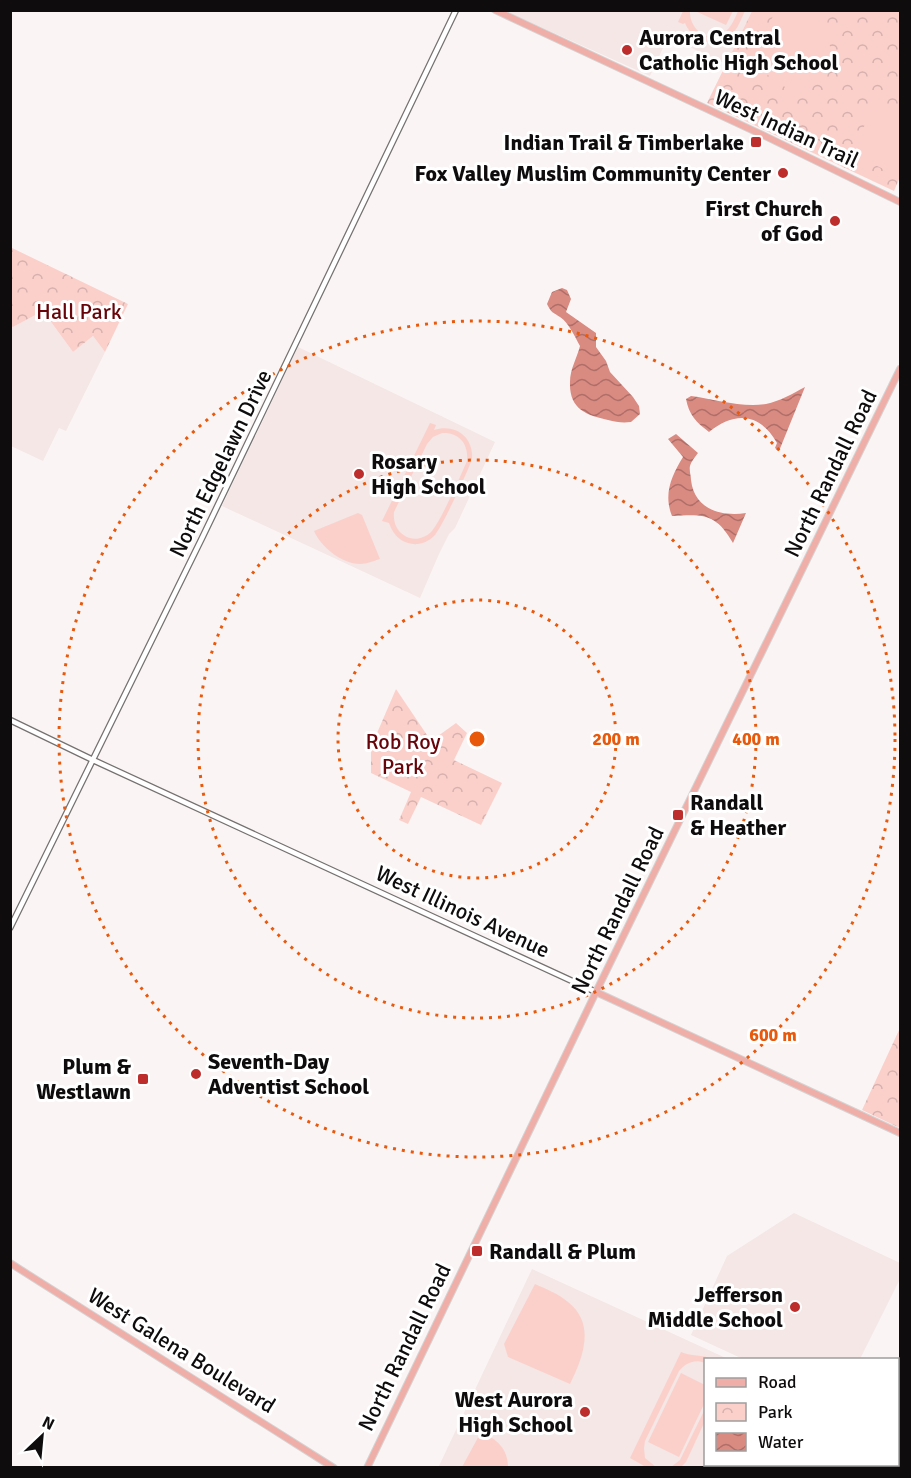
<svg xmlns="http://www.w3.org/2000/svg" width="911" height="1478" viewBox="0 0 911 1478" font-family="Signika,sans-serif">
<style>
.built{fill:#f4e7e5}
.park{fill:url(#park-crowns)}
.pitch{fill:#fbd0cb;fill-rule:evenodd}
.water{fill:url(#water-waves)}
.lines{fill:none;stroke-linecap:round;stroke-linejoin:round}
.minor-casing{stroke:#757171;stroke-width:7}
.major-casing{stroke:#d4d3d3;stroke-width:8}
.minor{stroke:#fff;stroke-width:4.5}
.major{stroke:#efaea8;stroke-width:6}
.ring{fill:none;stroke:#e8590c;stroke-width:3;stroke-dasharray:3 6}
.poi-dot{fill:#bc2d2b;stroke:#fff;stroke-width:2}
.labels{text-anchor:middle;stroke-width:6;stroke-linejoin:round;paint-order:stroke}
.poi-label{font-size:22px;font-weight:bold;fill:#0e0c0c;stroke:#fff;text-anchor:end}
.street-label{font-size:22px;fill:#0e0c0c;stroke:#fff}
.park-label{font-size:22px;fill:#670409;stroke:#fff}
.centre{fill:#e8590c;stroke:#fff;stroke-width:3}
.ring-label{font-size:18px;text-anchor:middle;font-weight:bold;fill:#e8590c;stroke:#fff;stroke-width:6;stroke-linejoin:round;paint-order:stroke}
</style>
<defs>
<pattern id="park-crowns" width="20" height="18" patternUnits="userSpaceOnUse" patternTransform="scale(1.5)"><rect width="20" height="18" fill="#fbd0cb"/><path d="M2 6a3 3 0 1 1 6 0M12 15a3 3 0 1 1 6 0" fill="none" stroke="#d6b1ad"/></pattern>
<pattern id="water-waves" width="16" height="10" patternUnits="userSpaceOnUse" patternTransform="scale(1.5)"><rect width="16" height="10" fill="#d98a81"/><path d="M0 5q4-4 8 0t8 0" fill="none" stroke="#ae6f68"/></pattern>
</defs>
<rect width="100%" height="100%" fill="#faf5f4"/>
<path class="built" d="M505,11H752L726,64L668,37L650,76Z
M43,311L73,352L93,336L105,352L66,431L59,428L43,461L11,446V326L13,327Z
M298,347L495,442L455,528L449,534L439,554L420,598L222,506Z
M794,1213L900,1263V1279L860,1359H743L691,1335L727,1256Z
M532,1269L728,1359L706,1360V1464L813,1465L811,1468H438Z"/>
<path class="park" d="M752,11H900V177L894,191L707,103Z
M10,247L128,304L105,352L93,336L73,352L43,311L13,327L11,326Z
M396,689L431,741L456,723L467,733L454,760L502,783L481,825L421,797L408,824L399,820L411,792L371,773V747Z
M900,1028V1128L862,1110Z"/>
<path class="pitch" d="M777,10L811,11L826,26L831,52L823,77L801,98L746,60Z
M683,11H690C689,29 709,46 726,31C732,26 735,18 738,11H745C741,19 738,29 731,35C715,50 692,41 685,23L683,24L678,22Z
M695,11H733L726,25Z
M873,106L892,114L900,125V171L898,176L852,154Z
M430,423L436,425L434,430C455,423 474,437 472,459C468,471 442,528 434,536C427,543 417,546 408,543C398,540 392,532 389,523L382,521ZM442,433C459,432 469,444 467,461C461,475 440,523 431,532C424,539 413,541 405,536C396,531 393,521 394,512L427,444L433,437Z
M358,513L362,515L380,559C373,561 367,564 360,564C342,564 321,547 314,531Z
M535,1284C546,1289 559,1294 568,1302C596,1324 583,1358 570,1384L508,1357L504,1344Z
M681,1352C692,1357 702,1354 712,1359L706,1360L705,1363C695,1359 687,1362 679,1371L645,1441L644,1448L645,1458L656,1467H646L630,1458Z
M681,1373L705,1385V1402L679,1457L648,1442Z
M705,1409V1421L686,1462L681,1467H671L680,1460Z
M481,1432C497,1439 508,1449 508,1467H462Z"/>
<path class="water" d="M562,288L567,290L571,299L566,312L596,333V347L606,361L610,372L633,397L639,406L640,414L631,422C622,423 616,422 608,420C586,415 569,409 570,382C570,369 577,358 580,346C575,337 569,323 560,317C553,312 552,314 547,304L552,292Z
M805,387L779,451L775,448L777,443C760,413 735,411 709,432C696,422 689,415 686,399L691,396C714,399 742,408 766,404C780,401 792,394 805,387Z
M676,434L698,453C695,457 691,462 690,466C689,470 691,476 691,480C694,509 721,517 746,513L733,543C716,513 703,514 672,516C663,494 672,475 683,457L668,439Z"/>
<g class="lines">
<defs>
<path id="minor" d="M10,720L93,760L596,992
M10,928L203,536L456,10"/>
<path id="major" d="M495,10L767,137L900,202
M596,992L900,1133
M10,1263L334,1468
M367,1468L596,992L900,369"/>
</defs>
<use href="#minor" class="minor-casing"/>
<use href="#major" class="major-casing"/>
<use href="#minor" class="minor"/>
<use href="#major" class="major"/>
</g>
<g class="ring">
<circle cx="477" cy="739" r="139"/>
<circle cx="477" cy="739" r="279"/>
<circle cx="477" cy="739" r="418"/>
</g>
<g class="poi-dot">
<circle cx="627" cy="50" r="6"/>
<rect x="750" y="136" width="12" height="12" rx="3"/>
<circle cx="783" cy="173" r="6"/>
<circle cx="835" cy="221" r="6"/>
<circle cx="359" cy="474" r="6"/>
<rect x="672" y="809" width="12" height="12" rx="3"/>
<circle cx="196" cy="1074" r="6"/>
<rect x="137" y="1073" width="12" height="12" rx="3"/>
<rect x="471" y="1245" width="12" height="12" rx="3"/>
<circle cx="795" cy="1307" r="6"/>
<circle cx="585" cy="1412" r="6"/>
</g>
<g class="labels">
<g class="poi-label">
<text x="639" y="45" text-anchor="start">Aurora Central<tspan x="639" dy="25">Catholic High School</tspan></text>
<text x="744" y="150">Indian Trail &amp; Timberlake</text>
<text x="771" y="181">Fox Valley Muslim Community Center</text>
<text x="823" y="216">First Church<tspan x="823" dy="25">of God</tspan></text>
<text x="371" y="469" text-anchor="start">Rosary<tspan x="371" dy="25">High School</tspan></text>
<text x="690" y="810" text-anchor="start">Randall<tspan x="690" dy="25">&amp; Heather</tspan></text>
<text x="208" y="1069" text-anchor="start">Seventh-Day<tspan x="208" dy="25">Adventist School</tspan></text>
<text x="131" y="1074">Plum &amp;<tspan x="131" dy="25">Westlawn</tspan></text>
<text x="489" y="1259" text-anchor="start">Randall &amp; Plum</text>
<text x="783" y="1302">Jefferson<tspan x="783" dy="25">Middle School</tspan></text>
<text x="573" y="1407">West Aurora<tspan x="573" dy="25">High School</tspan></text>
</g>
<g class="street-label">
<text transform="translate(787 128) rotate(25)" y="8">West Indian Trail</text>
<text transform="translate(220 463) rotate(-64)" y="8">North Edgelawn Drive</text>
<text transform="translate(830 473) rotate(-64)" y="8">North Randall Road</text>
<text transform="translate(617 910) rotate(-64)" y="8">North Randall Road</text>
<text transform="translate(463 911) rotate(25)" y="8">West Illinois Avenue</text>
<text transform="translate(404 1347) rotate(-64)" y="8">North Randall Road</text>
<text transform="translate(182 1350) rotate(32)" y="8">West Galena Boulevard</text>
</g>
<g class="park-label">
<text x="79" y="319">Hall Park</text>
<text x="403" y="749">Rob Roy<tspan x="403" dy="25">Park</tspan></text>
</g>
</g>
<circle cx="477" cy="739" r="9" class="centre"/>
<g class="ring-label">
<text x="616" y="745">200 m</text>
<text x="756" y="745">400 m</text>
<text x="773" y="1041">600 m</text>
</g>
<rect width="911" height="1478" fill="none" stroke="#0e0c0c" stroke-width="24"/>
<rect x="704" y="1358" width="195" height="108" fill="#ffffff" stroke="#9f9e9e" stroke-width="1.5"/>
<rect x="716" y="1378" width="30" height="9" fill="#efaea8" stroke="#9f9e9e" stroke-width="1.5"/>
<text x="758" y="1388" font-size="18" fill="#0e0c0c">Road</text>
<rect x="716" y="1403" width="30" height="18" fill="url(#park-crowns)" stroke="#9f9e9e" stroke-width="1.5"/>
<text x="758" y="1418" font-size="18" fill="#0e0c0c">Park</text>
<rect x="716" y="1433" width="30" height="18" fill="url(#water-waves)" stroke="#9f9e9e" stroke-width="1.5"/>
<text x="758" y="1448" font-size="18" fill="#0e0c0c">Water</text>
<g transform="translate(42 1436) rotate(26)" stroke="#ffffff" stroke-width="4.5" paint-order="stroke">
<path d="M0-4.5L10 22L0 15L-10 22Z" fill="#0e0c0c"/>
<text y="-9" font-size="16" font-weight="bold" text-anchor="middle" fill="#0e0c0c">N</text>
</g>
</svg>
